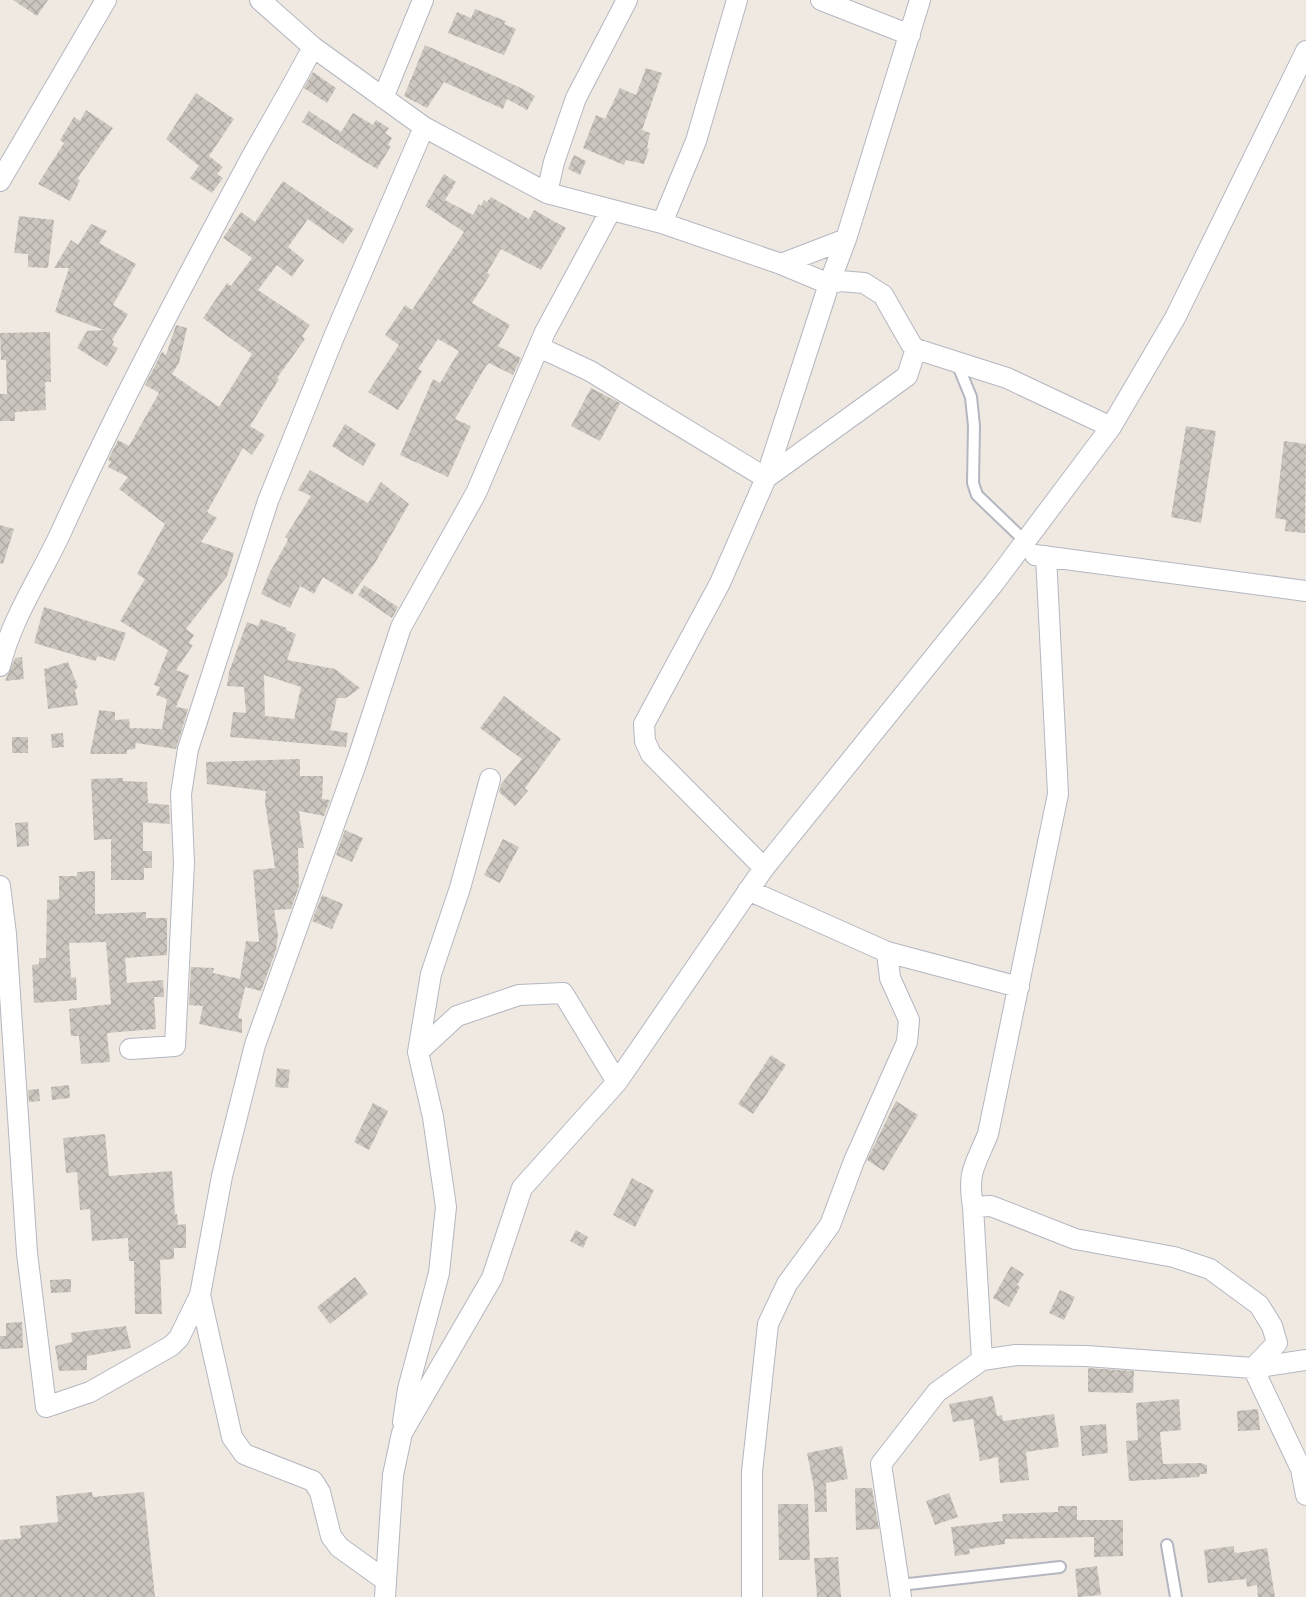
<svg xmlns="http://www.w3.org/2000/svg" width="1306" height="1597" viewBox="0 0 1306 1597" font-family="'Fira Sans',sans-serif">
<style>
.building{fill:url(#building-cross-hatch);fill-rule:evenodd}
.lines{fill:none;stroke-linecap:round;stroke-linejoin:round}
.lane-casing{stroke:#b4b7c1;stroke-width:14}
.street-casing{stroke:#b4b7c1;stroke-width:22}
.lane{stroke:#fff;stroke-width:10}
.street{stroke:#fff;stroke-width:20}
</style>
<defs>
<pattern id="building-cross-hatch" width="8" height="8" patternUnits="userSpaceOnUse" patternTransform="scale(1.5)"><rect width="8" height="8" fill="#cbc7bf"/><path d="M0 0l8 8M0 8l8-8" fill="none" stroke="#afaba4"/></pattern>
</defs>
<rect width="100%" height="100%" fill="#efe9e1"/>
<path class="building" d="M13,0H48L37,16Z
M475,9L506,21L504,24L516,29L504,55L448,33L457,12L471,18Z
M425,45L521,88L535,96L527,110L507,99L503,109L444,82L427,108L404,96Z
M646,68L662,73L642,130L650,133L647,148L649,149L644,164L626,160L624,165L583,148L596,115L605,119L620,88L636,95Z
M313,72L336,88L327,103L304,88Z
M196,93L234,119L209,156L223,167L217,174L223,178L212,193L190,178L199,166L166,139Z
M86,110L113,128L77,179L80,180L70,201L38,184L64,143L60,140L74,117L80,121Z
M309,111L341,132L353,113L373,125L376,120L389,128L385,133L392,138L388,145L391,146L377,169L302,122Z
M574,155L586,161L580,175L568,169Z
M444,174L456,182L445,200L473,215L479,204L481,206L484,200L487,202L491,197L529,219L534,210L566,228L541,270L501,249L487,273L490,275L472,303L510,325L498,346L521,358L513,375L489,363L486,366L455,419L471,426L448,477L400,455L433,379L440,383L459,351L438,339L418,369L422,371L398,410L368,392L399,345L385,335L405,305L412,310L464,232L425,206Z
M283,181L354,229L343,244L308,219L288,247L304,260L292,277L277,265L258,290L310,325L302,336L305,339L277,378L279,379L250,426L265,435L252,455L243,448L207,512L217,518L201,542L234,553L227,576L186,629L194,635L189,643L193,645L176,670L189,675L176,707L188,709L176,749L136,743L135,749L127,750V754H90L99,710L115,712V720L129,719L130,728L162,729L167,699L156,695L160,687L154,685L168,650L120,621L145,579L137,574L165,524L119,489L128,477L108,467L111,462L108,460L118,440L129,446L159,393L145,385L162,352L166,355L176,325L187,328L179,363L172,374L219,407L252,354L203,318L227,283L231,286L252,258L223,238L241,212L255,222Z
M19,216L54,220L48,268L28,267V254L14,253Z
M91,224L107,231L99,243L136,264L113,305L128,314L112,340L114,341L112,345L118,348L107,367L77,348L87,331L104,330L55,312L69,268H54L71,240L78,245Z
M50,332L51,382H45L46,410L15,412V421H0V394H7L6,360H1L0,333Z
M591,388L620,403L600,441L571,426Z
M345,424L376,444L363,466L332,446Z
M1186,426L1216,431L1201,523L1171,517Z
M1284,441L1306,444L1305,533L1285,531L1286,520L1275,518Z
M310,470L368,503L381,482L409,504L375,563L352,595L323,577L314,594L300,586L290,608L261,594L270,572L287,542L288,539L285,537L311,496L298,490Z
M0,525L14,529L3,564L0,563Z
M364,585L398,607L392,618L358,595Z
M44,607L126,633L115,661L98,656L95,661L34,643Z
M261,619L287,628L286,630L296,634L287,660L335,669L360,688L346,698H337L330,730L348,733L346,747L230,737L233,712L246,713L244,687L227,686L229,672L247,622L258,626ZM264,675L301,687L294,719L265,716Z
M22,657L24,679L5,681L15,658Z
M68,662L78,687L75,690L78,705L48,709L44,669Z
M504,696L561,739L525,788L528,791L515,806L499,792L501,784L522,759L480,728Z
M63,733L64,747L52,748L51,734Z
M12,737H28V753H12Z
M300,759V776H323L322,799L330,800L324,816L299,811L304,848H298L299,886L291,909L274,910L278,934L276,950L261,991L245,987L238,1018L242,1019V1033L199,1024L203,1006L189,1005L191,967L214,968L213,973L240,979L246,941L259,942L253,870L275,868L265,802L266,791L207,784L206,762Z
M123,778V781L147,782L148,803L169,805L170,824L143,822V851H152V868H144V880H111V839L94,840L91,779Z
M28,822L29,846L17,847L15,823Z
M345,830L363,838L352,862L336,855Z
M503,839L519,847L500,883L484,875Z
M95,871V914L146,912V918H167V955L125,958L127,983L163,980L164,997H154L156,1029L107,1033L110,1062L81,1064L79,1036H71L69,1009L111,1004L106,942L69,943L71,978L76,977L77,1000L34,1003L32,965L39,964V958H46L47,900L59,899V876H77V872Z
M322,895L343,904L332,929L312,921Z
M771,1055L786,1065L753,1114L738,1104Z
M277,1068L290,1070L288,1088L275,1087Z
M69,1085L70,1098L52,1100L51,1087Z
M39,1089L40,1101L29,1102L28,1090Z
M896,1101L918,1115L884,1171L867,1160Z
M373,1103L388,1111L369,1150L354,1142Z
M105,1134L109,1176L172,1171L175,1214H177L178,1225L186,1224V1248H174V1259L160,1260L162,1314H135L134,1261H129L128,1238L92,1241L90,1209L80,1210L77,1172L66,1173L63,1138Z
M632,1178L654,1190L635,1227L613,1215Z
M576,1230L588,1237L583,1248L570,1241Z
M1011,1266L1024,1274L1017,1285L1020,1287L1009,1307L993,1298Z
M355,1277L368,1294L330,1324L317,1307Z
M71,1279V1292L51,1293L50,1280Z
M1060,1290L1075,1297L1064,1320L1049,1313Z
M22,1322L23,1348L0,1349V1336H6V1323Z
M126,1326L131,1348L87,1356V1370L59,1371L55,1346L72,1342L71,1333Z
M1088,1368L1134,1371L1133,1393L1088,1392Z
M993,1396L997,1416L1002,1415L1003,1421L1054,1414L1059,1447L1026,1452L1029,1480L1000,1483L998,1457L980,1461L973,1419L953,1422L949,1404Z
M1179,1399L1181,1430L1160,1432L1163,1464L1200,1463L1207,1465V1474H1200L1199,1477L1129,1481L1126,1441L1138,1440L1136,1403Z
M1258,1409L1260,1430L1238,1431L1237,1411Z
M1106,1424L1108,1453L1082,1456L1080,1426Z
M842,1446L848,1479L826,1483L827,1512H815L814,1488L807,1453Z
M855,1488H872L879,1529L856,1530Z
M92,1492L93,1497L144,1492L155,1597H0V1540L21,1538L20,1526L58,1522L56,1496Z
M949,1493L958,1517L935,1525L926,1501Z
M778,1504H808L810,1560H779Z
M1058,1506H1077V1520H1123V1556L1094,1557V1537L1005,1539V1544L969,1549L970,1554L955,1556L951,1527L1003,1521L1002,1514L1058,1512Z
M1234,1546V1552L1238,1553L1267,1548L1275,1597H1258L1257,1585L1247,1587L1246,1579L1208,1583L1204,1550Z
M838,1557L841,1597H817L814,1558Z
M1097,1566L1101,1595L1078,1597L1075,1569Z"/>
<g class="lines">
<defs>
<path id="lane" d="M957,363L971,397L974,426L973,483L977,495L1026,542
M1167,1545L1176,1597
M900,1585L1060,1567"/>
<path id="street" d="M260,0L313,47L424,127L547,193L662,223L781,264L829,284L840,281L864,283L883,295L911,344L916,349L1007,378L1111,427
M821,0L910,35
M383,98L423,0
M0,181L106,0
M547,193L554,162L576,98L627,0
M662,223L696,141L737,0
M781,264L846,239
M539,347L590,371L766,478L907,376L916,349
M1035,555L1306,591
M0,666C12,617 41,576 62,530C119,404 185,281 251,158C272,121 293,85 313,47
M764,868L651,754L645,741L644,724L720,583L766,478L829,284L846,239L920,0
M0,886L6,934L27,1253L46,1407L90,1392L171,1346L179,1338L200,1295L222,1176L255,1045L357,761L401,627L476,493L545,332L611,210
M748,890L887,952L1019,987
M130,1049L175,1046L184,863L181,794L188,749L268,501L333,339L424,127
M418,1052L457,1016L519,995L563,993L617,1082
M973,1207C967,1171 975,1166 988,1134L1058,794L1046,556
M200,1295L232,1437L244,1454L313,1481L320,1492L331,1536L339,1547L385,1580
M982,1360L973,1207L991,1206L1075,1239L1174,1257L1210,1269L1259,1305L1272,1326L1277,1343L1253,1368L1301,1469L1306,1495
M403,1422L408,1389L439,1273L446,1207L433,1117L418,1052L431,974L460,888L490,779
M385,1597L393,1475L402,1433L492,1278L522,1188L617,1082L764,868L994,583L1111,427L1175,318L1306,51
M752,1597V1472L768,1324L787,1284L830,1225L854,1161L907,1042L909,1020L890,978L887,952
M901,1597L881,1464L937,1392L982,1360L1016,1355L1086,1356L1253,1368L1306,1360"/>
</defs>
<use href="#lane" class="lane-casing"/>
<use href="#street" class="street-casing"/>
<use href="#lane" class="lane"/>
<use href="#street" class="street"/>
</g>
</svg>
